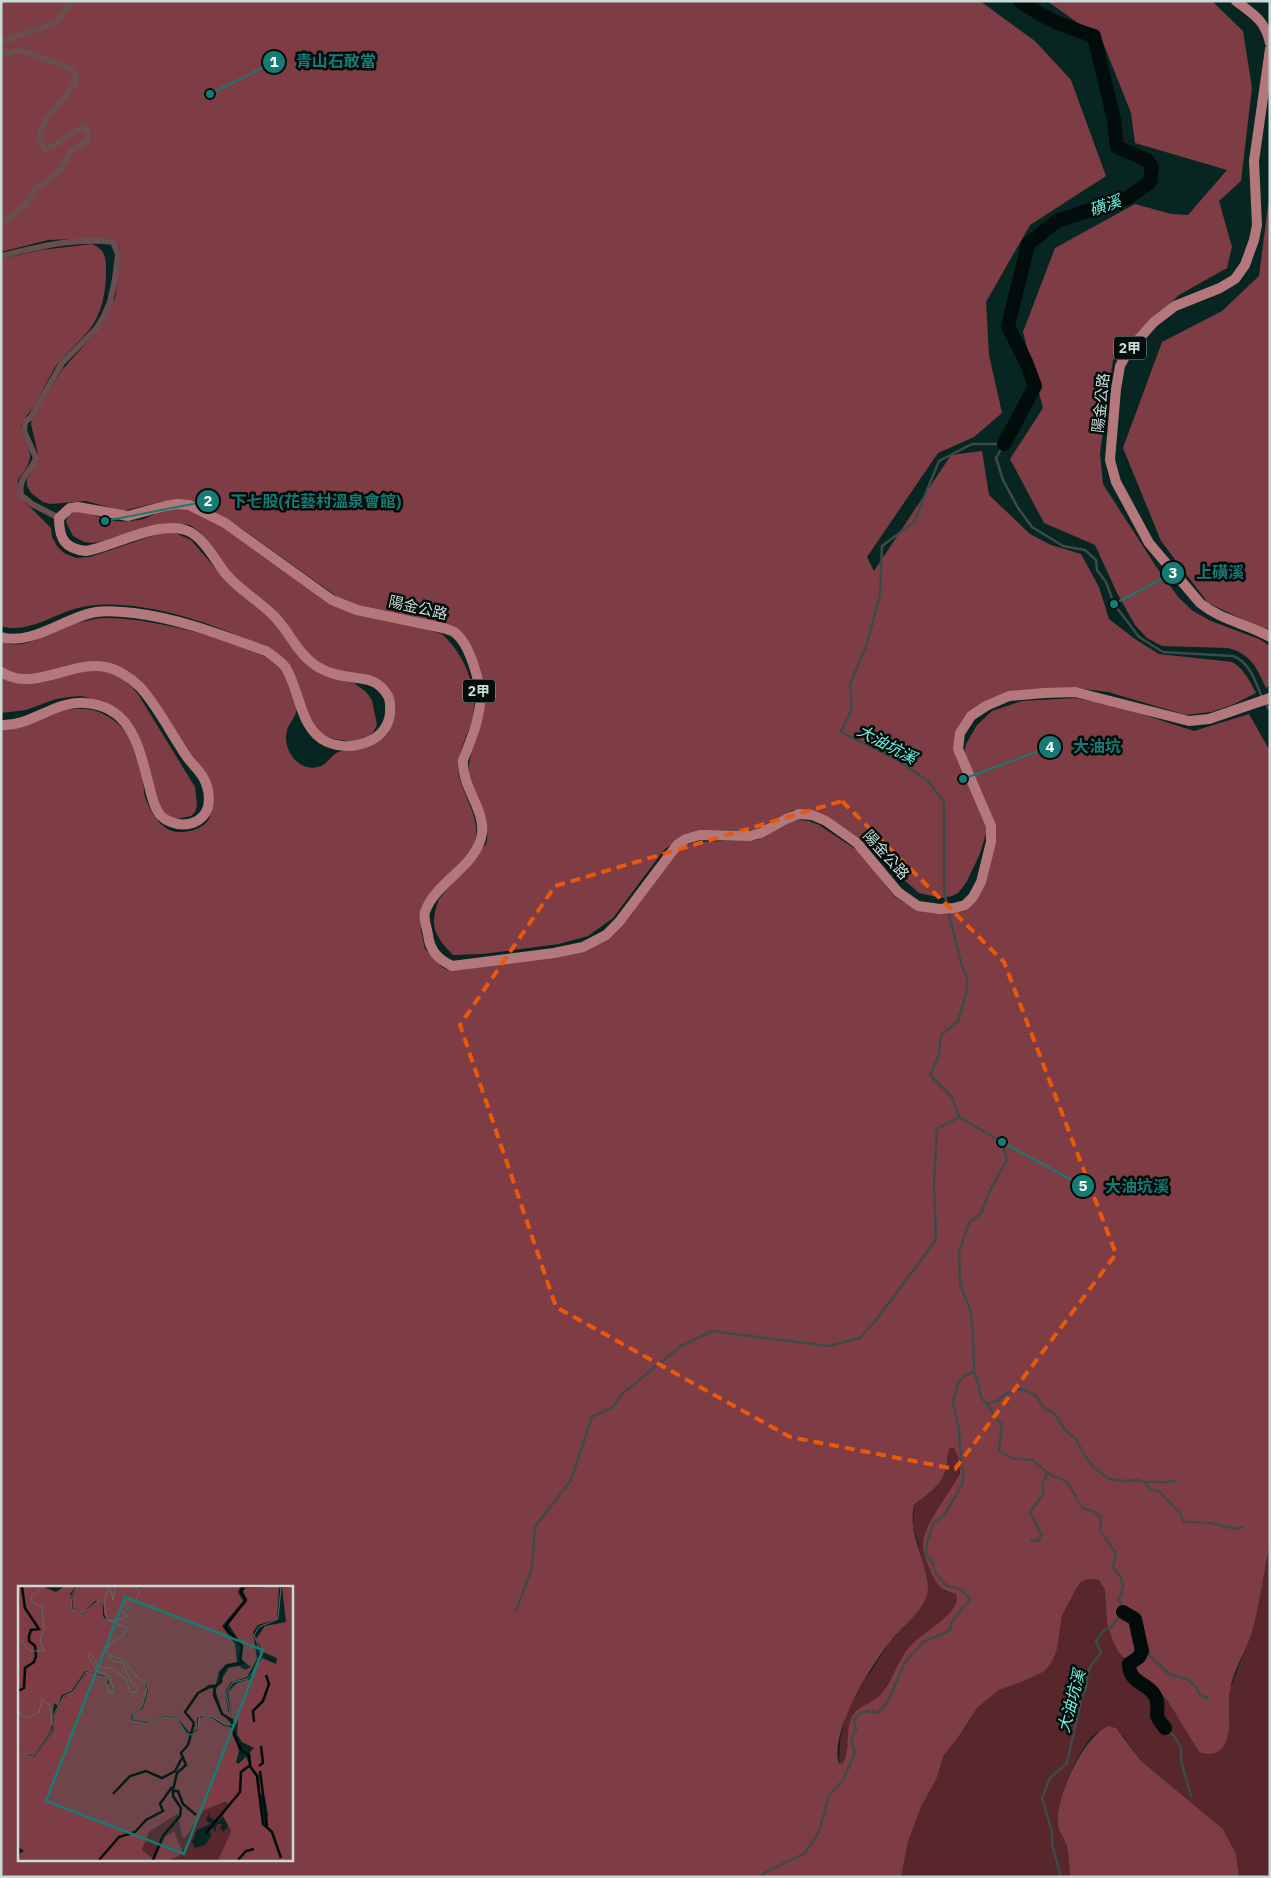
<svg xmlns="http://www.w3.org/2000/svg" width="1271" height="1878" viewBox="0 0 1271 1878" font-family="'IBM Plex Sans','Noto Sans TC',sans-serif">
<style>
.green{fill:#57272c}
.forest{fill:#7e3d44;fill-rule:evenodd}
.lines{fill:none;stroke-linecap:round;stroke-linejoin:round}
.stream{stroke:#3e4a48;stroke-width:2.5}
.river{stroke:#020c0a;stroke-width:14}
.minor{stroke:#6a4d4e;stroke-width:6}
.primary{stroke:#b4777c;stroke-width:10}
.marked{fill:none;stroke:#e8590c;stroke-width:4;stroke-dasharray:10 6;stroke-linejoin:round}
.labels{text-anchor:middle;stroke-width:5;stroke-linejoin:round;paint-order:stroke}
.shield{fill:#030d0b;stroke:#8e9c9a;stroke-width:1}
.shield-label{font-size:14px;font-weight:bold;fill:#c9dad7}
.street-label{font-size:15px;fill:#c9dad7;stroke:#030d0b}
.water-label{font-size:16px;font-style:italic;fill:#6df2e1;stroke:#030d0b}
.inset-river{fill:none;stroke:#020c0a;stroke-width:2.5}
.inset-road{fill:none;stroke:#556e6a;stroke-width:1}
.view{fill:#187b73;fill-opacity:0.15;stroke:#187b73;stroke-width:2.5}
.inset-edge{fill:none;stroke:#c9dad7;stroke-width:2.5}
.leader{fill:none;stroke:#187b73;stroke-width:2}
.callout-dot{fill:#187b73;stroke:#030d0b;stroke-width:2}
.mark-label{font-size:15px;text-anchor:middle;font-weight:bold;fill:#fff}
.callout-label{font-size:16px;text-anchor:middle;font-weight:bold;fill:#187b73;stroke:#030d0b;stroke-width:5;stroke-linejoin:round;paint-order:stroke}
</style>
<rect width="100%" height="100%" fill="#072622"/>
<path class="green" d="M950,1448H954C963,1460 961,1472 955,1485L944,1591L956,1594C963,1611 926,1631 915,1641C900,1654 895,1674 884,1690C876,1701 860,1712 850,1722L847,1752L843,1763L839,1764L840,1740L846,1714L862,1685L889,1643L914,1616L927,1577L913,1526L914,1505C925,1496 941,1486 945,1472C948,1464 946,1456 950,1448Z
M1270,1545V1877H1239L1236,1854L1223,1829L1141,1761L1123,1736L1112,1726C1107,1729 1099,1731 1095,1734C1078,1749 1054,1803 1058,1825C1060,1831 1064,1837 1066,1843C1070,1854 1069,1865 1070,1877H901L908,1842L921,1807L936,1780L944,1755L959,1736L977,1708L999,1690L1024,1681L1053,1660L1057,1649L1062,1616L1076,1589L1081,1582L1088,1579L1099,1580L1106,1590L1107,1622L1119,1653L1169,1701L1199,1752L1230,1720V1689L1252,1632Z"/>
<path class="forest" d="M1,1H980L1035,41L1071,80L1106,176L1030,225L986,302L989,355L1002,413L974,437L938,453L867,557L874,571L951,455L982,451L989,495L1030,534L1051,545L1081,554L1099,587L1109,619L1135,639L1159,654L1232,662C1244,669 1250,681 1256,693L1232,705L1211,712L1186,715L1108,692L1076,688L980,706L956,741L986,823L987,831L979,856L966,883L958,893L952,896L941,898L919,893L894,871L882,858L847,832L803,810H793L755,830L704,831L680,838L664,850L613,918L588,936L559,944L483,954L453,955C434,936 429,925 439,899L486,844C493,824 471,797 469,777C466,754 481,732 484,709L460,636L343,601L241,528L191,501H165L122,511L86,501L50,504L43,502L31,493L27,486V479L36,464L38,454L31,424L32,419L62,370L98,330L109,310L115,298L117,284L120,256L119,247L110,239L102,238L48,240L1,252Z
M1047,1H1212L1243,31L1252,88L1241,181L1219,201L1232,247L1227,268L1179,295L1113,360L1100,453L1103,484L1157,568L1179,598L1193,611L1211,621L1259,639L1270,646V685L1266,688C1257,668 1251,654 1228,648L1162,646L1147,638L1135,625L1117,593L1095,545L1044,523L1010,459L1043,408L1023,332L1055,248L1135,204L1171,214L1188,215L1227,170L1135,143L1131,113L1102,40Z
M1270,190V632L1208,603L1161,541L1123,448L1162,342L1222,311L1259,276Z
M92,244C106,250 106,258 106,272C106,291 102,313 90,329C79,343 64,354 54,369C47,381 41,394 34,406C31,411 26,416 23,421C16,433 31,445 30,457C29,466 23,473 18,480V495L51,528L52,537L57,546L64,553L76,558L90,557L164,532L175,533L191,540L228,583L275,622L296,650L339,680L354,683L366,692L372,700L377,725C372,737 363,742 350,741C314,739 313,725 300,694C298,689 297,682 293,677C288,670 267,651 260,646C253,641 244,638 236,635C192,616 121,595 74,609C51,616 26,634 1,626V259L41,250Z
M184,508L222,526L327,601L442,634C465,655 481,692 471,724C465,740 455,759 459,776C465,801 485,823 472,849L430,895L420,913L421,931L425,949L442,967L448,970H460L601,942L677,850L685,845L697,842L757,840L785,824L799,820L809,821L819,825L860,852L894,896L916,910L945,913L971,905L995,841L964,753L966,744L977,725L992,711L1022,701L1075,698L1117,706L1194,731L1249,714L1270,751V1545C1263,1574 1260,1604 1252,1632C1246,1651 1233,1671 1230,1690C1228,1706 1233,1734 1223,1747C1217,1755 1207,1755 1199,1752L1168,1701L1119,1653L1112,1639L1107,1622L1105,1590L1099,1580L1088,1579L1081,1582L1076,1589L1062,1616L1057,1649L1053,1660L1045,1671L1024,1681L999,1690L977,1708L959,1736L944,1755L936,1780L921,1807L908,1842L901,1877H1V729C29,721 74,700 101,713C111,717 121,725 127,734C133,746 138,761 142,774C144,782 143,792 146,800C152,814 163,833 180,832C190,832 197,830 205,824C213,817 212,802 211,792L140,683L86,664L33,674H20L11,673L1,668V640C18,653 45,635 62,628C72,624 84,621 95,619C129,612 252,641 277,665C289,676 292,694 297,709C295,720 286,724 286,738C286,756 304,775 323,765C328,762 332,755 338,752C343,750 351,751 357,749C366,747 376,739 385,735L389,693L316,664L229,573L201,533L190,525L168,523L106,541L92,543L84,542L73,536L66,522C71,500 100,520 113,521C121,522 135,521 144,519C151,516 158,512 165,510C171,509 178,509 184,508ZM950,1448H954L959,1459L960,1473C951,1493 922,1525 923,1546C923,1555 928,1564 931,1572C938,1587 941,1590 956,1594C963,1611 924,1632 913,1643C898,1657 894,1679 881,1694C871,1705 855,1706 850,1721C846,1735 850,1749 843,1763L839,1764C829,1733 870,1667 889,1643C899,1630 923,1611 927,1595C932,1575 914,1545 913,1524C912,1517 913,1511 914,1505C925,1496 941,1486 945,1472C948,1464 946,1456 950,1448ZM19,1587H291V1859H19Z
M85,670C110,671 121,674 138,694L195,787L197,806L195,812L191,816L176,819L166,815L158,805L141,749L112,706L104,702L81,696L69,697L56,699L26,710L1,713V677L13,681Z
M1109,1726L1116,1728L1141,1761L1223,1829L1236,1854L1239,1877H1070C1069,1866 1069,1856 1067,1846C1065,1839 1059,1832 1058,1825C1054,1799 1084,1735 1109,1726Z"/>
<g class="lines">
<path class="stream" d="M1266,704L1270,711
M947,905L944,891V802L928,781L896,759L841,732L852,708L850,684L866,647L880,595L882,546L914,522L939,461L972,444H1004L996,458L1003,480L1018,508L1032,527L1063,546L1085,550L1096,560L1097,570L1106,582L1114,604L1139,637L1163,652L1233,656C1251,663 1255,682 1263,699
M948,910L962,966L967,977V990L958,1021L941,1035L939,1055L930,1075L952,1097L959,1117L1002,1142L1007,1160L989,1192L981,1213L969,1223L959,1252L960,1284L970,1309L973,1336L974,1372L978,1383L981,1398C991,1406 993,1416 1002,1425L999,1451L1012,1458L1032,1460L1052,1476L1062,1479L1069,1485L1082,1508L1093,1511L1101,1517L1100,1531L1116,1553L1113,1567L1121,1577L1123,1587L1119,1599L1123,1612L1110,1628L1104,1630L1096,1641L1101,1653C1097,1658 1091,1664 1089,1670C1085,1682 1090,1685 1082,1697L1067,1763L1050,1778L1042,1798L1052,1832V1844L1061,1877
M988,1403L998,1401L1005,1394L1017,1389L1025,1390L1036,1396L1045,1409L1054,1413L1065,1430L1076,1439L1083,1453L1094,1468L1109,1479L1123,1481L1138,1480L1144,1482L1151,1490L1159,1491L1180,1513L1184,1522L1210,1523L1236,1529L1243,1527
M1144,1482C1157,1481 1164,1485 1176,1480
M1031,1541L1039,1540L1041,1534L1030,1512L1044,1493L1042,1483L1046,1478V1472
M516,1611L532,1568L535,1527L571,1480L592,1417L613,1407L622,1394L681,1346L712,1331L829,1346L860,1338L876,1320L936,1240L934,1184L937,1129L959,1117
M1141,1647L1170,1675L1187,1679L1195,1686L1200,1695L1208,1698
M1165,1728L1175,1737L1181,1748V1761L1191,1796
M759,1877L766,1872L805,1853L819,1832L829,1795L843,1780L855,1753L851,1739L856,1730L854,1720L860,1713L869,1711L877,1713L887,1703L905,1662L923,1642L949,1631L952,1622L970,1599L960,1589L947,1586L936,1574L932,1561L926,1555L927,1543L933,1524L945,1514L962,1485L964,1473L961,1464L959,1430L953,1402L958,1383L965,1375L974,1372"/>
<path class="river" d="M1004,444L1035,386L1026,362L1008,326L1028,244L1057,221L1129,197L1150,182L1152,167L1147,160L1117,147L1114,120L1094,36C1066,27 1045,19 1020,1
M1123,1612L1135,1619L1142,1651L1139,1657L1129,1664C1129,1684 1149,1683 1155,1696C1159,1702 1157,1708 1157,1715C1158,1720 1162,1724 1165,1728"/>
<path class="minor" d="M1,43C18,33 38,32 55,22C64,17 65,7 73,1
M1,51L7,54L20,50L61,65L71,70L76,77L75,84L46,119L39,138L45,149C55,148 71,132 82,127L88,131L87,140L71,152L60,170L49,180L33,191L27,203L9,219L1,222
M1,256C37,247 76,237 113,242L118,254L115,279L110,302L104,316L96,329L62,363L31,417L25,422L24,431L36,458C30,474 18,477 21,495L32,504L59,518"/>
<path class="primary" d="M1236,1C1253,14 1265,20 1270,43
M1270,49L1254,161L1257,225L1254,240L1245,265L1235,279L1220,288L1175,306L1154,322L1128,351L1120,366L1116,389L1110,460L1116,482L1149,543L1200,603C1222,621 1246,623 1270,637
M1,637C33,646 65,617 96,612C109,610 121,612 134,613C181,619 221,635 266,651C273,656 281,661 286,668C300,691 300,730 327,742C351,752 386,743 390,714C390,709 391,701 388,696C385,690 378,683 371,681C367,679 361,679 357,678C340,676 324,673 311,662C295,650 288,629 273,615C258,600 239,590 225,573C215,560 204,538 188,531C160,519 115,546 86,551C65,549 59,539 59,518L70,508L78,507L128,516L165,506L178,504L189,505L225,523L332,600L357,610L443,628C446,629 451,630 454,632C470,643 482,686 480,704C478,724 470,742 463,760C461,786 485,809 482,833C478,866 435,882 425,912C423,918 427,928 428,935C430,951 438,959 452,966L554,953L583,947L606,935L619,922L668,857L677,845L686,839L700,835L750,836L761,833L786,819L799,814L812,815L826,821L857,843L898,892L918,906L940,909L954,908L965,905L973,897L981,882L991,842V826L958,749L960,733L971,716L986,706L1009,696L1044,693L1075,692L1189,721L1209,719L1270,698
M1,672C33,693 71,660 105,667C117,669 131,678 140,687C159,708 171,734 187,757C192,764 199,770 203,777C208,786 210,797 208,807C203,823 186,828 171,822C168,821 164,819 161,816C154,808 151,795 149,785C139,748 132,706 85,703C56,700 30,727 1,725"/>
</g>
<path class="marked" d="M842,801L1004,962L1116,1254L955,1469L790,1437L556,1307L460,1025L555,886Z"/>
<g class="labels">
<g class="shield">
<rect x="1114" y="336.5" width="32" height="23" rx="4"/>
<rect x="463" y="679.5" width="32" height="23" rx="4"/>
</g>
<g class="shield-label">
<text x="1130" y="353">2甲</text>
<text x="479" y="696">2甲</text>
</g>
<g class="street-label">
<text transform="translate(1101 403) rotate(-84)" y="5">陽金公路</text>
<text transform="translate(418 608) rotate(13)" y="5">陽金公路</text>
<text transform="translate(886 855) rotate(48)" y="5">陽金公路</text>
</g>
<g class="water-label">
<text transform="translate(1105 205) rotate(-19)" y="6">磺溪</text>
<text transform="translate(887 744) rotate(28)" y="6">大油坑溪</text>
<text transform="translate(1071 1701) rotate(-75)" y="6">大油坑溪</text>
</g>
</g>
<g transform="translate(18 1586)">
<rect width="275" height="275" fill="#072622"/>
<path d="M210,217L205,230L213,245L200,274H151L160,270L163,261L155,245L145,253L137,272L133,273L124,264L131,246L158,228L164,251L186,224L198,218ZM191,227V231L196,234L203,229L199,237L205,231L210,240L205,246L202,241L205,238H199L197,246L195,242L192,244L193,251L187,259L177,262L174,256L179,244L193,238L188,234Z" fill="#57272c" fill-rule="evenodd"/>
<path d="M0,1H26L38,6L45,1H58L52,8L54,23L65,28L80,15L85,19V30L90,36L86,28V18L81,15H77L65,27L55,23L54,11L59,1H222L220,6L225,15L204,40L217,58L219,76L209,78L201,85L198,98L190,99L178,108L194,101L201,124L214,139L206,138L195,131L184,129L179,132V142L173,148L159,132L146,130L131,137L116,134L115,128L125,122L130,105L129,98L121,93L128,98L129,105L123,122L114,128L113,132L115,135L130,138L146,131L159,133L168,148L173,150L180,144V133L185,130L194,132L206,140L213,141L221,165L218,176L220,178L228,171L230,175L238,190L245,238L256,250L248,237L250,229L247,211L242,207L241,189L234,183L232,166L236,162L224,156L219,148L220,135L213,127L210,106L219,97L232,93L244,72L258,78L259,72L245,66L238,53L247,40L268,36L264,2L275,1V274H200L213,245L205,230L210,218L207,216L186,224L167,252L164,251L159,228L131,246L124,264L135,273L147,251L156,245L164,264L161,270L151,274H0V269L6,265L0,260V165L11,171L17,170L19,168L36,144V130L45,112L56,105L69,86L88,92L90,100L91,96L86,90L67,85L54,105L44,109L40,120L36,117L33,145L17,168L9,170L0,163ZM261,1L259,33L240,39L235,46L239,73L229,91L213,96L207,106L210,125L218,134L215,138L214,133L205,128L197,103L211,82L221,80L227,84L233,81L224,74L225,61L210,37L229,15L225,5L228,2Z" fill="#7e3d44"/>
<path class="inset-river" d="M197,101L203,96V88L208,80L225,77L222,73L224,60L207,41L228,14L223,6L225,1M0,105L6,102L7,82L16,76L18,70L17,60L11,55V50L13,44L21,43L7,22L4,1M236,136L235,125L245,115L251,98L248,89M241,180L245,177L243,160M242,185L249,240M156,205H160L165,218L178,229M95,208L112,190L128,185L144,192L157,185L164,172M188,247L222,206L223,186L231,180M81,274L101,251L117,246L128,234L145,225L142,218L154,201M135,274L145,250L162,230L163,222L155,210V204L159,187L168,179L163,167L170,159L176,137L167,126L180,107L194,100L197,101L196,109L204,128L214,134L216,149L224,165L231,169L232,180L239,190L245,238L254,246L263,272M220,274L228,265L236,263"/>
<path class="inset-road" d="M59,1L53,10L54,24L65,27L80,15L86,18L89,34L109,42L105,50L92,58L88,66L91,70M92,1L95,14L97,1M86,19L90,1M89,34L98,35L110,30L105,28L111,21L104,16L118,15L122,5L116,1M0,51L12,65H26L22,54L26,43L24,20L15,17L13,10L25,1M4,124L1,128L9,132L21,126L24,113L32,120L34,139M0,164L11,171L18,168L35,144V130L46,110L55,106L68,86L88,92L90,106L96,107L92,90L79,85L70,70L72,67L81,81L93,82L108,93L112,106L117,107L119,102L113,96L105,77L92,74V69L106,74L118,90L130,99L124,121L115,128V135L130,138L146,131L159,133L169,148L174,149L180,142L182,129L195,131L208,139H217L219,135L212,126L208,107L215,96L229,93L234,88L243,67L236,49L241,41L260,33L263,1"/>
<path class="view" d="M107,11L245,64L166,268L28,215Z"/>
<rect width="275" height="275" class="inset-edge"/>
</g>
<path class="leader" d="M210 94L274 62M105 521L208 501M1114 604L1173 573M963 779L1050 747M1002 1142L1083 1186"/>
<g class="callout-dot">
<circle cx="210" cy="94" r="5"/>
<circle cx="105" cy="521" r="5"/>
<circle cx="1114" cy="604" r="5"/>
<circle cx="963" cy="779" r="5"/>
<circle cx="1002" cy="1142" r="5"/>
<circle cx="274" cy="62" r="12"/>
<circle cx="208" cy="501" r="12"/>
<circle cx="1173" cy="573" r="12"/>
<circle cx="1050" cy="747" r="12"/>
<circle cx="1083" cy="1186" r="12"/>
</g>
<g class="mark-label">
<text x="274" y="67">1</text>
<text x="208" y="506">2</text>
<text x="1173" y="578">3</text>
<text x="1050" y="752">4</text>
<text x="1083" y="1191">5</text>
</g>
<g class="callout-label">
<text x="336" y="67">青山石敢當</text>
<text x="316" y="507">下七股(花藝村溫泉會館)</text>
<text x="1220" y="578">上磺溪</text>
<text x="1097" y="752">大油坑</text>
<text x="1137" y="1192">大油坑溪</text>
</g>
<rect width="1271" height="1878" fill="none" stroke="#c9dad7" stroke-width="5"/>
</svg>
